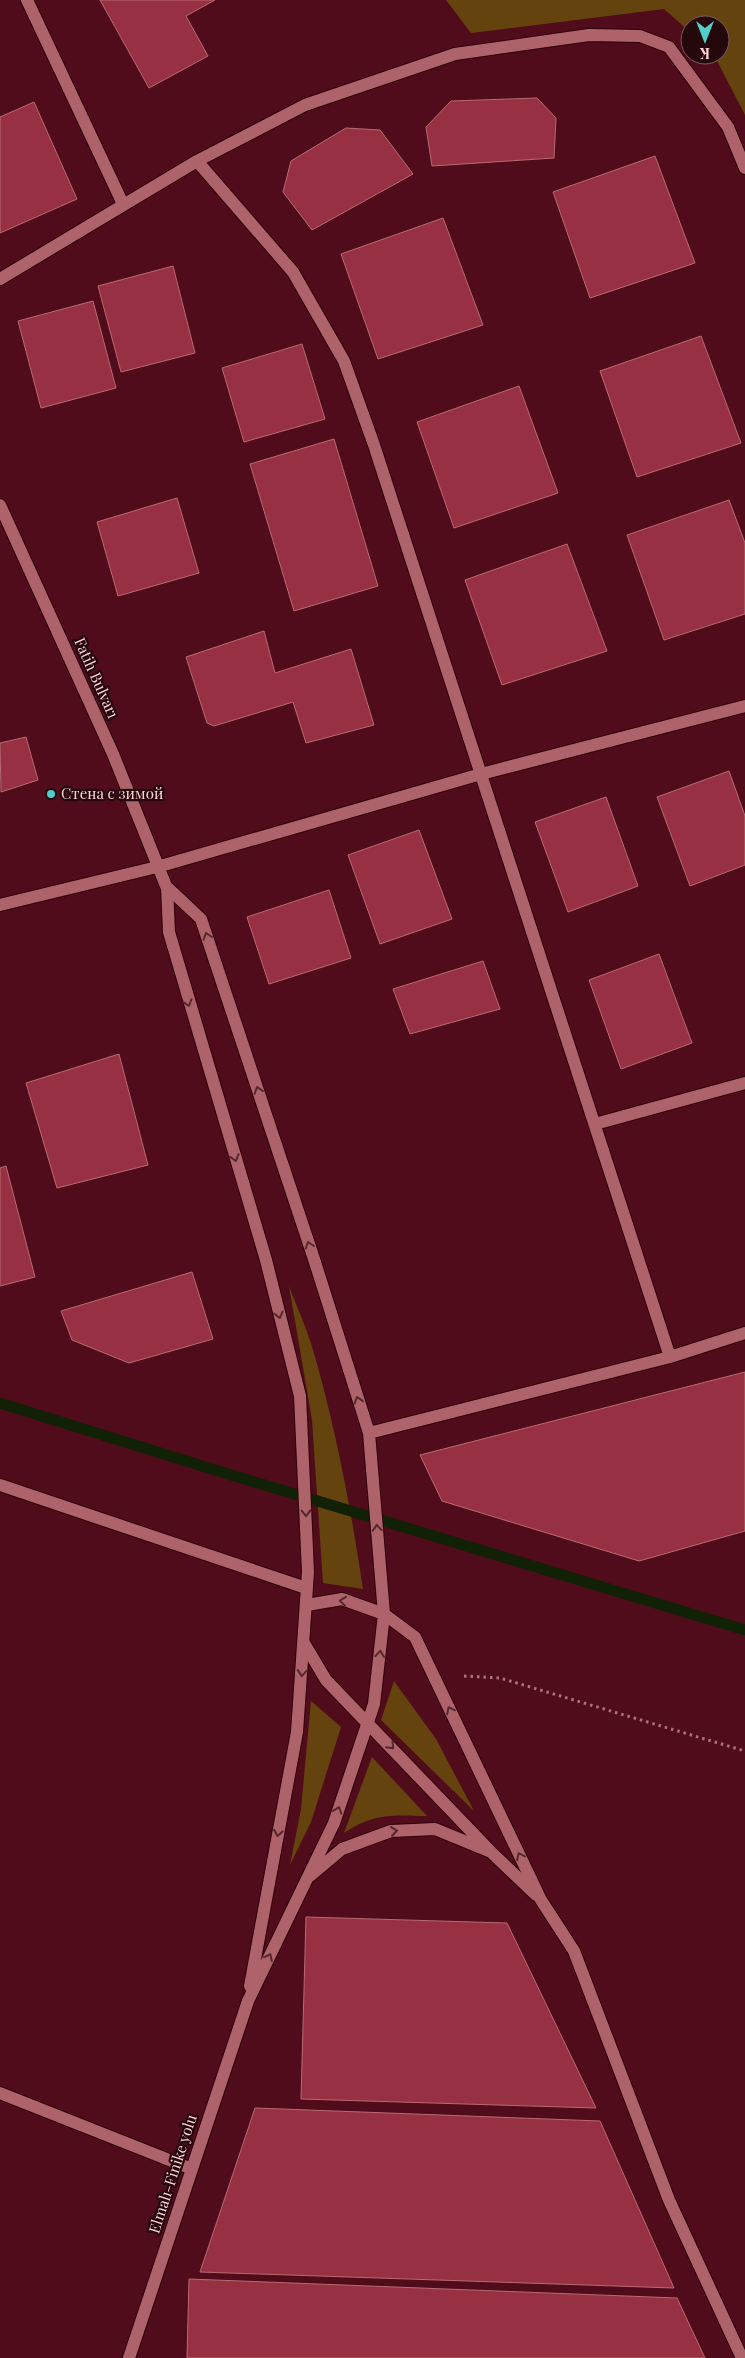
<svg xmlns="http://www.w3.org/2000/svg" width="745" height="2358" viewBox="0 0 745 2358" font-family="'Playfair Display',serif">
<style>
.green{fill:#64430e}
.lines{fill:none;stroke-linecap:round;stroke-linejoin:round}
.stream{stroke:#112105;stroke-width:11}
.building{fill:#973042;stroke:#b86a72}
.minor-casing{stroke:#2e0008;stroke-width:14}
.path{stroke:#aa727b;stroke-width:3;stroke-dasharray:2.5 4;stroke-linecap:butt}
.minor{stroke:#ae626a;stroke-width:12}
.oneway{stroke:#55282d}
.poi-dot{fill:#53cdcb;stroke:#25080c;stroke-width:2}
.labels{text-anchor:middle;stroke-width:4.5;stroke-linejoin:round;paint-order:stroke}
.street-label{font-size:15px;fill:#ffd3d6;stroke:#25080c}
.poi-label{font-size:15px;fill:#ffd3d6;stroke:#25080c;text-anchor:start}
</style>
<rect width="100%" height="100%" fill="#510c1b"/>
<path class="green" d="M446,0H745V115L714,55H720V25H690V32L664,9L471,33Z
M289,1286C297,1307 307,1329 313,1350C336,1429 351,1509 363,1589L323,1583L312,1420Z
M394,1681L436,1739L474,1811L381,1720Z
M311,1701L341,1727L311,1822L290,1865L301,1809Z
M372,1757L427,1816C393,1815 373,1813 344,1833Z"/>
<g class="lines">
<path class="stream" d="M0,1403L228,1474L745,1630"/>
</g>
<path class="building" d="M100,0H215L186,16L208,56L149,88Z
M537,98L556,118L554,158L432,166L426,127L451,101Z
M34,102L77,199L0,233V117Z
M346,128L380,130L413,174L312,230L283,192L291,161Z
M655,156L695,263L590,298L553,192Z
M443,218L483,325L378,359L341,254Z
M173,266L195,353L121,372L98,286Z
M93,301L116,388L41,408L18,321Z
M701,336L741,443L637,477L600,371Z
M302,344L325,419L244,442L222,368Z
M519,386L558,493L454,528L417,422Z
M334,439L378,586L294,611L250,464Z
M177,498L199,573L118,596L97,522Z
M729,500L745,543V614L664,640L627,535Z
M567,544L607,651L502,685L465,580Z
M264,631L275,673L351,649L374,725L306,743L293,702L214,726L207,723L186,657Z
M26,737L38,780L1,792L0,743Z
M729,771L745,816V865L690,886L657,797Z
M606,797L638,886L568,912L535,822Z
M419,830L452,919L380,944L348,855Z
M329,890L351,958L269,984L247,917Z
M659,954L692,1043L621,1069L589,980Z
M483,961L500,1009L410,1034L393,989Z
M119,1054L148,1165L57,1188L26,1083Z
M6,1166L35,1277L0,1286V1168Z
M192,1272L213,1339L129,1363L72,1340L61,1311Z
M745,1372V1531L639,1561L442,1501L420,1455Z
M306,1917L507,1923L596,2108L301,2099Z
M255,2108L600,2121L674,2288L200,2272Z
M189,2279L677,2298L705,2358H187Z"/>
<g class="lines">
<defs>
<path id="minor" d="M27,0L123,204
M197,161L293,272L344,361L374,445L670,1357
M0,279L197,161L305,105L455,54L589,35L640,36L669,47L728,127L745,168
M0,505L113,754L166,886L201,919L314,1259L369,1433L384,1614L374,1704L334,1823L248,2001L129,2358
M167,887L169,932L266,1260L300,1396L308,1572L297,1732L250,1986
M0,905L157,867L481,774L745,706
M595,1124L745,1083
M369,1433L670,1357L745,1333
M0,1485L306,1588
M307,1605L342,1599L384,1614L415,1637L541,1900L574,1951L669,2200L742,2358
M304,1643L326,1680L491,1852
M310,1876L342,1849L391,1831L435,1829L491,1852L536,1895
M0,2093L192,2169"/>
</defs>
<use href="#minor" class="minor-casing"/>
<path class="path" d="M464,1676L500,1678L745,1751"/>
<use href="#minor" class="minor"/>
</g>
<defs><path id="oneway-chevron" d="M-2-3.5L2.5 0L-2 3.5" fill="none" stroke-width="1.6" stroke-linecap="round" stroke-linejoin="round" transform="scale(1.25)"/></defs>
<g class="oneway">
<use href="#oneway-chevron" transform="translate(207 936) rotate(-108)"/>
<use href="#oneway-chevron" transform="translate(188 1003) rotate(73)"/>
<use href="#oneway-chevron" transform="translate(258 1090) rotate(-108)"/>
<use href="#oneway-chevron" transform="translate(235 1158) rotate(73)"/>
<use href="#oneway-chevron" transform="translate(309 1245) rotate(-108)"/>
<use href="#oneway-chevron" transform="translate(279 1315) rotate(76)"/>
<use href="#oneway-chevron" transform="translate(358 1400) rotate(-107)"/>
<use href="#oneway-chevron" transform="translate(306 1513) rotate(88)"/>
<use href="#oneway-chevron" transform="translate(377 1528) rotate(-94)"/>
<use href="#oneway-chevron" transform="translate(343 1601) rotate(-174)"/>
<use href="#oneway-chevron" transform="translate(380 1654) rotate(-84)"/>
<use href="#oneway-chevron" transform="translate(302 1673) rotate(95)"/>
<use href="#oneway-chevron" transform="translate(450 1710) rotate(-116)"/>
<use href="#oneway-chevron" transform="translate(391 1746) rotate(47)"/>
<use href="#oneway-chevron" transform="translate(338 1810) rotate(-71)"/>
<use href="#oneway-chevron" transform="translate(394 1831) rotate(-8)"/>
<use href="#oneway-chevron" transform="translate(278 1833) rotate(100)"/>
<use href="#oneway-chevron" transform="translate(520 1856) rotate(-116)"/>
<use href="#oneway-chevron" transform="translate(269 1957) rotate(-64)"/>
</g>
<circle class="poi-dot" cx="51" cy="794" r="5"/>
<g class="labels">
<g class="street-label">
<text transform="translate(96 678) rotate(66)" y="5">Fatih Bulvarı</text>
<text transform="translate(173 2174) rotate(-72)" y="5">Elmalı-Finike yolu</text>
</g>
<g class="poi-label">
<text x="61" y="799">Стена с зимой</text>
</g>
</g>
<g transform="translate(705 40) rotate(180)"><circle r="24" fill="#25080c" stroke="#7c595d"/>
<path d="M0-4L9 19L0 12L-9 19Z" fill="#53cdcb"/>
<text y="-8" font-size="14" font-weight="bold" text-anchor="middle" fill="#ffd3d6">K</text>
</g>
</svg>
